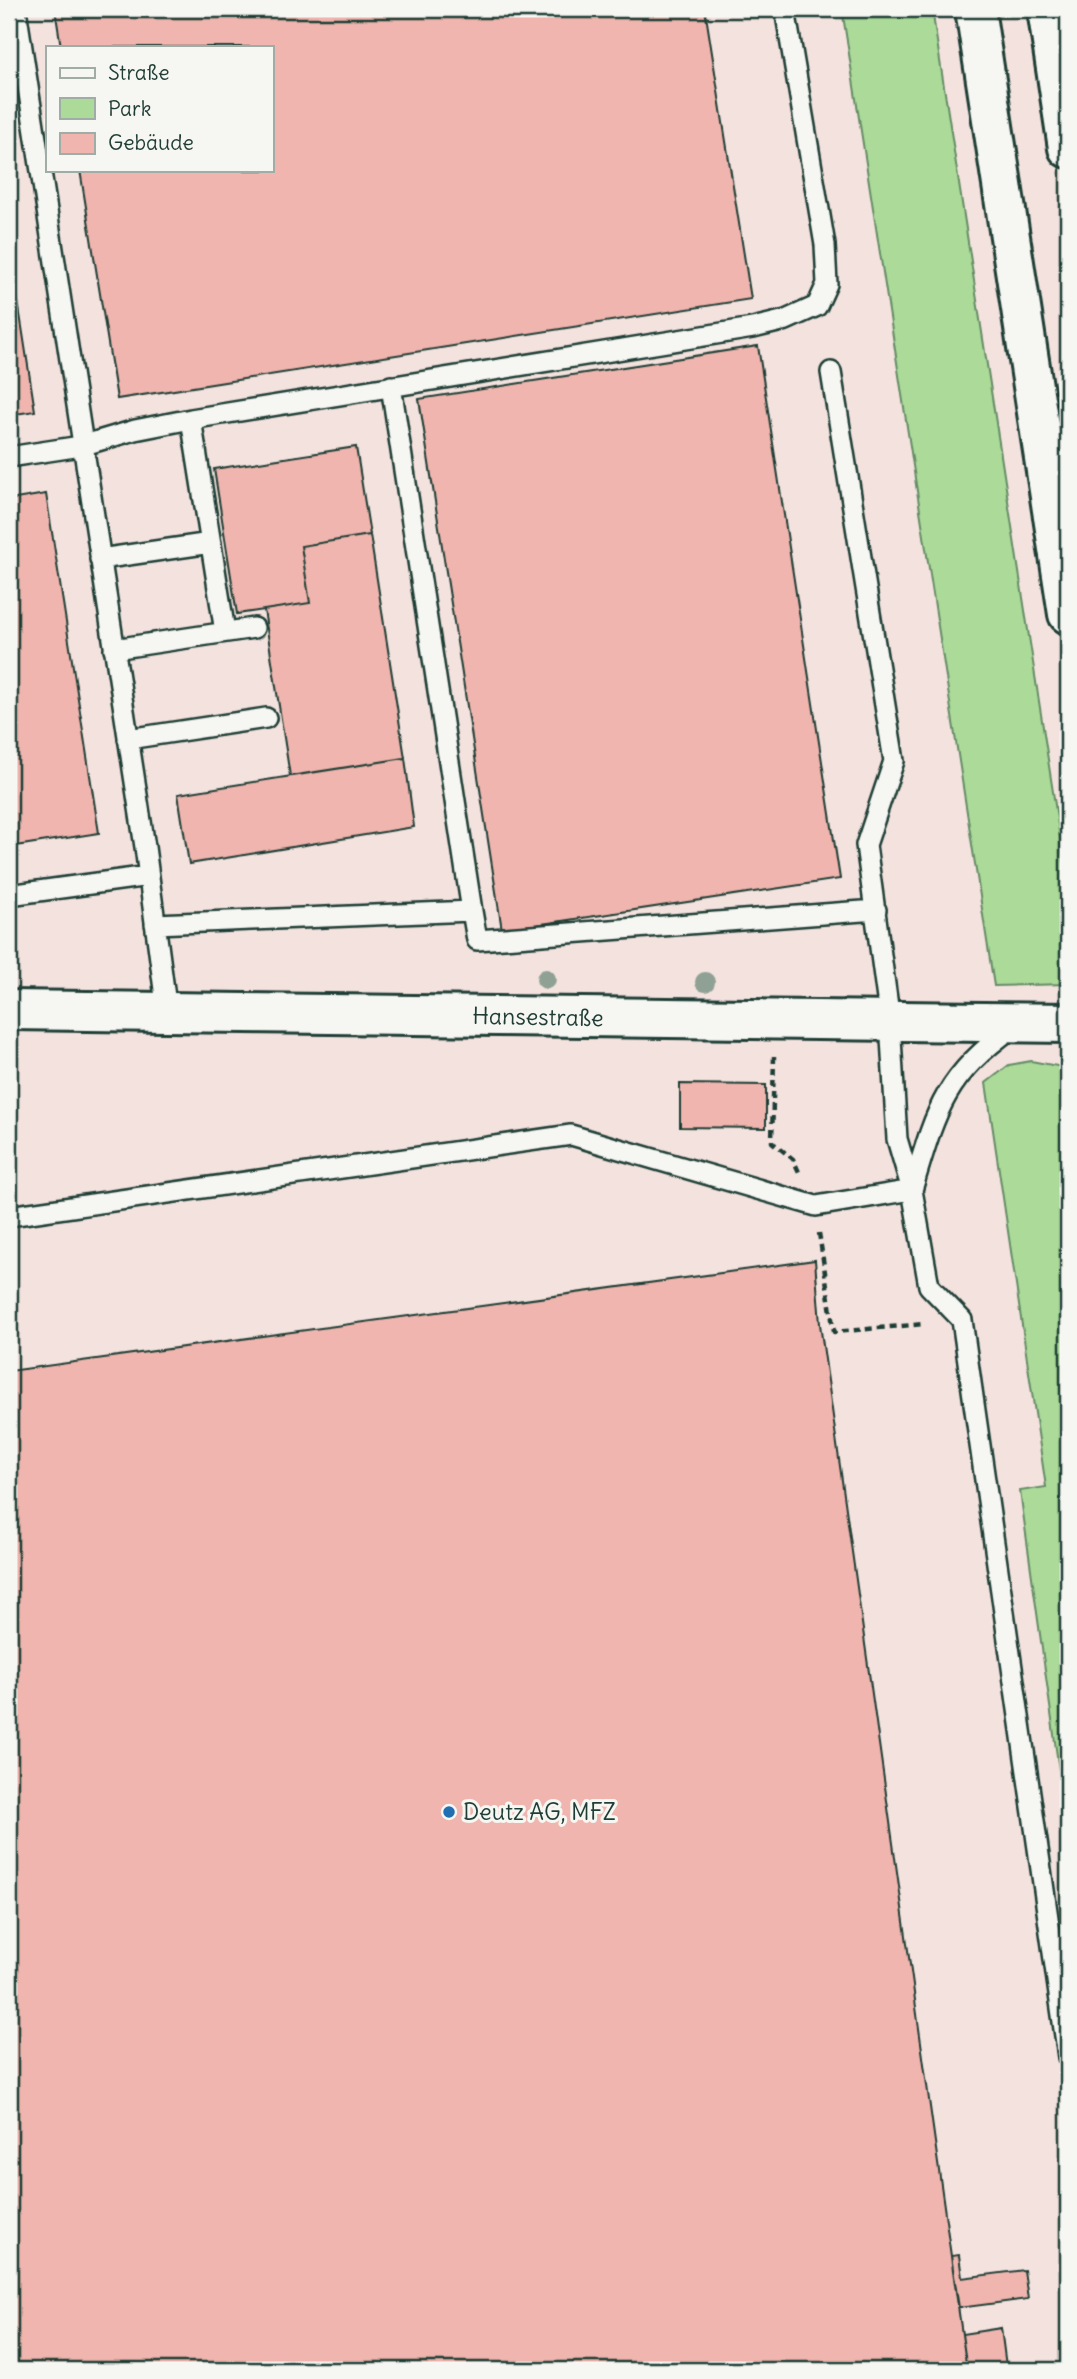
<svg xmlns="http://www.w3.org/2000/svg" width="1077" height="2379" viewBox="0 0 1077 2379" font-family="Delius,sans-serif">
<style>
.built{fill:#f4e2de;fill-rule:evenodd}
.green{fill:#abda99;stroke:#658c66;stroke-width:2}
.building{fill:#f0b5ae;stroke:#1f3d34;stroke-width:2}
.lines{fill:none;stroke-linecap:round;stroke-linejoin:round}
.lane-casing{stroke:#1f3d34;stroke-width:24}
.street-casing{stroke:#1f3d34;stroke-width:44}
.highway-casing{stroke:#1f3d34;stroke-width:44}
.path{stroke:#1f3d34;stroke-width:4.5;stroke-dasharray:7 5;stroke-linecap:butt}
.lane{stroke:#f6f6f2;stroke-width:19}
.street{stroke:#f6f6f2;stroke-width:38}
.highway{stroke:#f6f6f2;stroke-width:38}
.tree{fill:#8fa194}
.poi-dot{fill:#1f6fb2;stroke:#f6f6f2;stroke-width:2.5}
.labels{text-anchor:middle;stroke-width:6;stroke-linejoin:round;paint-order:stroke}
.street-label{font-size:23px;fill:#1f3d34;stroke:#f6f6f2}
.poi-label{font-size:23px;fill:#1f3d34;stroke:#f6f6f2;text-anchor:start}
</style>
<rect width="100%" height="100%" fill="#f6f6f2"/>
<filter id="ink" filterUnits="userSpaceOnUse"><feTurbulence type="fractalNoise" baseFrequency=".0143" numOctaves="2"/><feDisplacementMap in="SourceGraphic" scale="14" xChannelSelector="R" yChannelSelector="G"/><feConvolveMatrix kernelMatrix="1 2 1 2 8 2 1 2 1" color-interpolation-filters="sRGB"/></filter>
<g filter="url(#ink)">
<path class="built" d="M9,9H1068V2370H9ZM47,47H271V170H47Z"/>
<path class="green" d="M842,9H932L1068,889V914L1063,915L1068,950V984L994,986Z
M1031,1061L1068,1068V1835L1020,1491L1046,1487L986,1083L1009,1065Z"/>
<path class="building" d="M55,9H705L751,299L117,399L80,170H271V47H61Z
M9,243L35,411L9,415Z
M758,346L840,879L502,930L419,399Z
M356,447L370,535L301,546L310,603L237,614L214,469Z
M46,494L99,833L9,847V500Z
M370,535L405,758L290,776L264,610L310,603L301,546Z
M405,758L414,827L189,864L178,794Z
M680,1084L766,1085V1128L680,1127Z
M815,1260L820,1324L967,2370H9V1371Z
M959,2255L962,2278L1024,2270L1028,2299L959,2308L951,2256Z
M1001,2328L1006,2366L967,2370L962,2334Z"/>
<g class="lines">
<defs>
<path id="lane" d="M16,9L145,847L167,1012
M831,372L894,761L866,845L890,1021L897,1139L912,1190L929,1286L962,1320L1068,2057
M191,419L225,632
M9,457L81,446L135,430L191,419L753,328L786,320L817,306L827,284L825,245L785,9
M100,559L211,543
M114,649L254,628
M128,739L266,718
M9,895L149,876
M472,911L477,940L876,910
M155,924L472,911L391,386
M9,1216L571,1135L816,1206L912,1190C936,1110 943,1078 1013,1027"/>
<path id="street" d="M9,1010L1068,1023"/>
<path id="highway" d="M975,9L1068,614
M1047,9L1068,148"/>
</defs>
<use href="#lane" class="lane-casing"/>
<use href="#street" class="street-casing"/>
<use href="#highway" class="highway-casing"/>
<path class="path" d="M774,1056L772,1142L793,1159L799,1172
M819,1233L834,1332L924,1324"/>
<use href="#lane" class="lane"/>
<use href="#street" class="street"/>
<use href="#highway" class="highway"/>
</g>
<g class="tree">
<circle cx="546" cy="979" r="10"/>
<circle cx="705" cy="982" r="10"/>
</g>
</g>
<circle class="poi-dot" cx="449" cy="1812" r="7"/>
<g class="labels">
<g class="street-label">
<text transform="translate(538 1017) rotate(1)" y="8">Hansestraße</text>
</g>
<g class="poi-label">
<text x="463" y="1820">Deutz AG, MFZ</text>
</g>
</g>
<rect width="1077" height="2379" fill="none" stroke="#f6f6f2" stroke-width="35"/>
<rect x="18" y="18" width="1042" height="2344" fill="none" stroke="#1f3d34" stroke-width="2.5" filter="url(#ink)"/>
<rect x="46" y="46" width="228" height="126" fill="#f6f6f2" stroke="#a0aca6" stroke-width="2"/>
<rect x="60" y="68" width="35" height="10" fill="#f6f6f2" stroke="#a0aca6" stroke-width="2"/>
<text x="108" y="80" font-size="21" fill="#1f3d34">Straße</text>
<rect x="60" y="98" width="35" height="21" fill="#abda99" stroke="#a0aca6" stroke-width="2"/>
<text x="108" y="116" font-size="21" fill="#1f3d34">Park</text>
<rect x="60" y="133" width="35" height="21" fill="#f0b5ae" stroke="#a0aca6" stroke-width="2"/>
<text x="108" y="150" font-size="21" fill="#1f3d34">Gebäude</text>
</svg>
